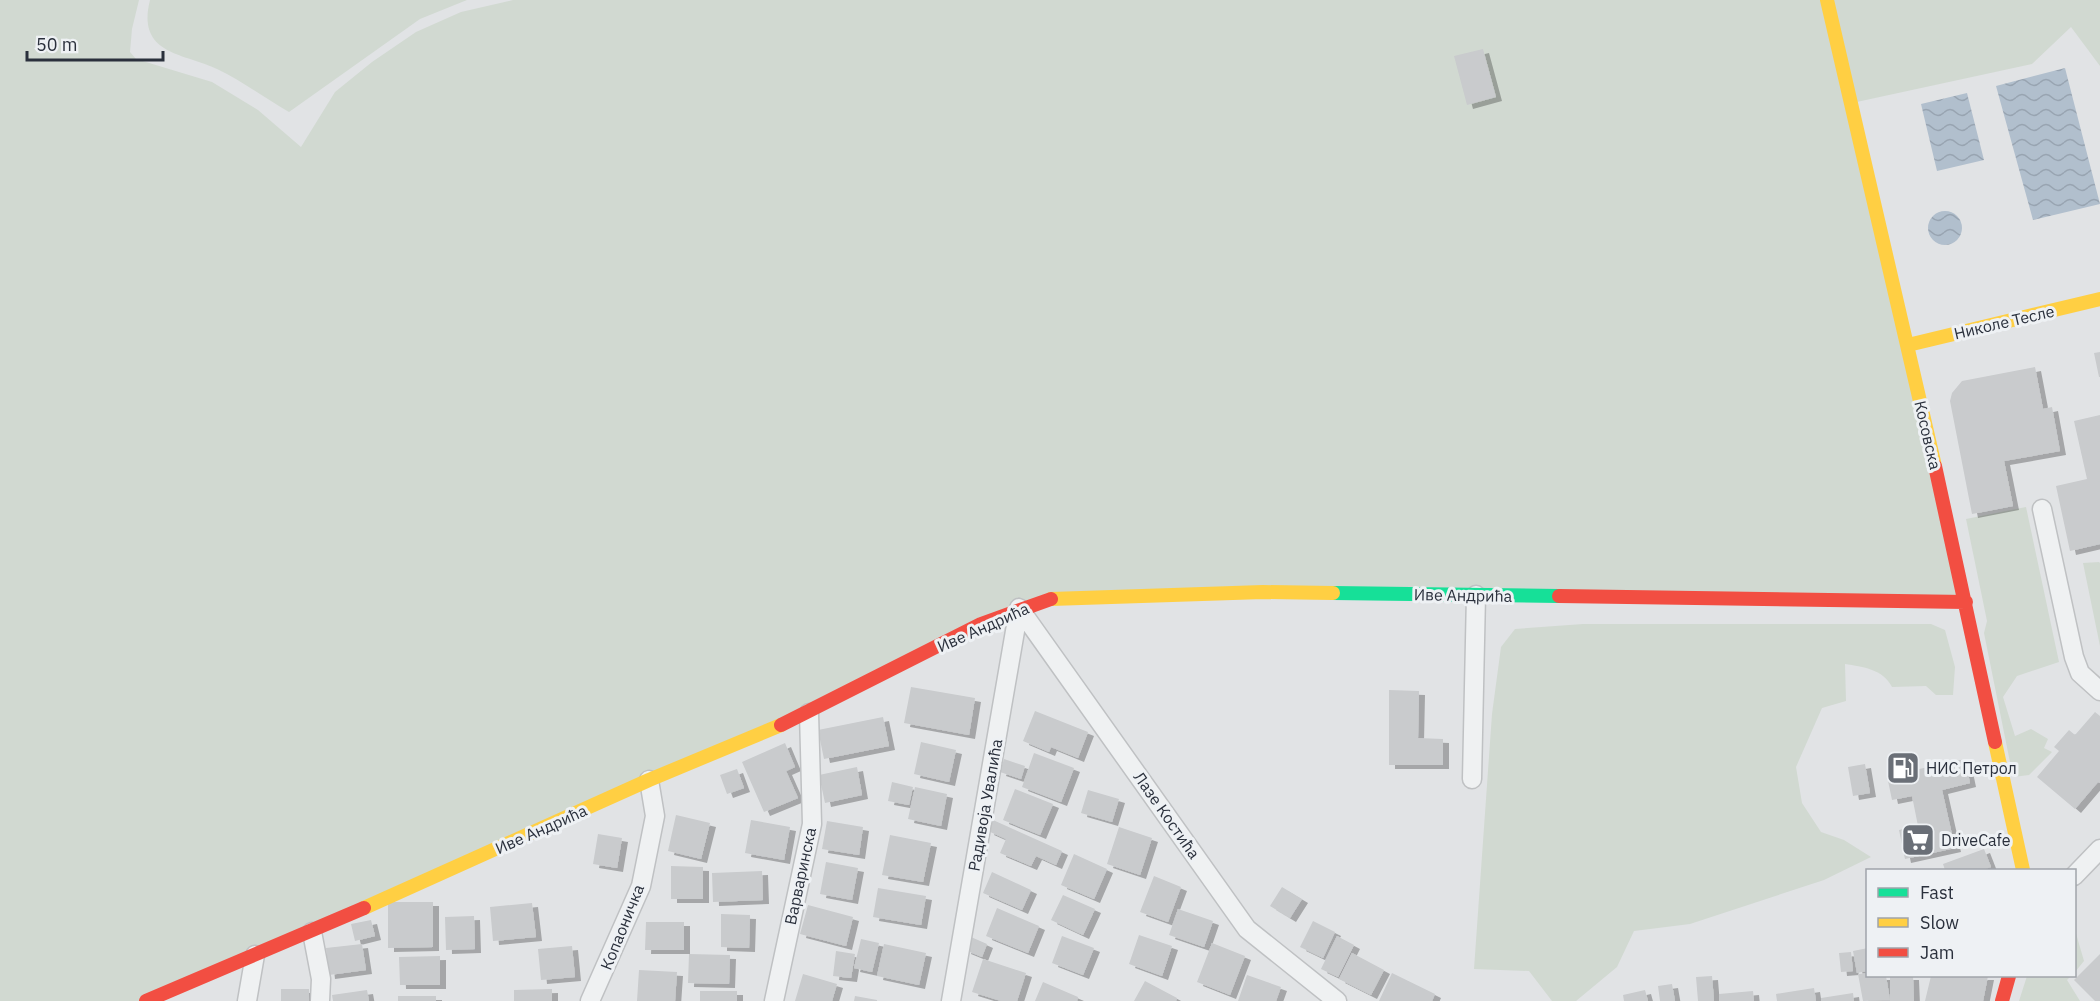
<svg xmlns="http://www.w3.org/2000/svg" width="2100" height="1001" viewBox="0 0 2100 1001" font-family="'IBM Plex Sans',sans-serif">
<style>
.grass{fill:#d1d9d1}
.water{fill:url(#water-waves)}
.building{fill:#c9cbcd;filter:url(#shadow)}
.lines{fill:none;stroke-linecap:round;stroke-linejoin:round}
.street-casing{stroke:#bfc1c3;stroke-width:21}
.street{stroke:#eff1f2;stroke-width:18}
.fast{stroke:#16e098;stroke-width:14}
.slow{stroke:#ffcf43;stroke-width:14}
.jam{stroke:#f24e42;stroke-width:14}
.labels{text-anchor:middle;stroke-width:6;stroke-linejoin:round;paint-order:stroke}
.street-label{font-size:16px;fill:#2a303c;stroke:#eef1f4}
.poi-label{font-size:16px;fill:#2a303c;stroke:#eef1f4;text-anchor:start}
</style>
<defs>
<pattern id="water-waves" width="16" height="10" patternUnits="userSpaceOnUse" patternTransform="scale(1.5)"><rect width="16" height="10" fill="#b1bfcd"/><path d="M0 5q4-4 8 0t8 0" fill="none" stroke="#98a4b1"/></pattern>
<filter id="shadow"><feDropShadow dx="6" dy="4" stdDeviation="0" flood-color="#0004"/></filter>
</defs>
<rect width="100%" height="100%" fill="#e1e3e5"/>
<path class="grass" d="M0,0H139L132,29L130,52L136,59L212,82L258,110L301,147L335,92L372,62L416,32L461,12L513,0H2100V66L2071,27L2032,64L1852,103L1966,602L1053,598L146,1001H0Z
M150,0H467L420,19L289,112C265,98 242,81 217,69C184,53 136,55 150,0Z
M2026,507L2059,662L2017,676L2003,697L2015,736L2031,729L2048,739L2044,748L2052,752L2029,775L2013,777L1984,633L1987,621L1966,519Z
M2099,562L2100,563V646L2083,563Z
M1583,624H1931L1945,630L1955,667L1953,695H1936L1926,686L1892,687C1883,669 1863,667 1845,664L1846,701L1822,708L1796,767L1802,803L1821,832L1844,840L1871,857L1824,880L1690,924L1634,931L1617,967L1576,1001H1552L1529,971L1474,969L1492,714L1501,647L1515,629Z
M2075,930L2084,961L2075,972H2074Z
M2027,976H2071L2067,980L2080,1001H2019Z"/>
<path class="water" d="M2065,68L2100,204L2033,220L1996,86Z
M1967,93L1984,160L1937,171L1921,104Z
M1928 228a17 17 0 1 1 34 0a17 17 0 1 1-34 0Z"/>
<path class="building" d="M1483,49L1496,97L1467,105L1454,56Z
M2100,352V377H2099L2094,353Z
M2035,367L2043,409L2052,407L2060,451L2004,461L2013,506L1972,514L1950,401L1952,393L1962,381Z
M2100,415V544L2070,551L2056,486L2087,479L2074,421Z
M911,687L975,698L969,735L904,723Z
M1389,690L1419,691L1418,738L1443,739V765H1389Z
M1035,711L1088,732L1078,758L1051,747L1049,752L1023,741Z
M2095,712L2100,716V783L2098,782L2075,809L2037,777L2059,751L2054,747L2069,730L2075,735Z
M883,717L889,746L824,759L818,730Z
M921,742L956,750L949,782L914,774Z
M785,743L795,767L786,771L798,798L764,812L742,762Z
M1034,753L1074,768L1061,802L1022,787Z
M1004,759L1025,766L1021,779L1000,772Z
M1965,759L1970,783L1942,790L1955,848L1905,859L1899,830L1918,826L1912,796L1892,800L1887,776Z
M1865,764L1870,793L1853,796L1848,767Z
M857,767L862,795L825,803L819,775Z
M737,769L744,788L727,794L720,775Z
M892,782L913,787L909,805L888,801Z
M915,787L947,794L941,826L908,819Z
M1015,789L1053,804L1040,835L1003,820Z
M1088,790L1119,799L1112,822L1081,813Z
M676,815L710,823L701,859L668,851Z
M751,820L790,827L784,860L745,853Z
M993,820L1062,851L1056,865L1036,856L1031,866L1000,853L1006,839L988,831Z
M827,821L863,827L859,855L822,849Z
M1119,827L1152,838L1140,875L1107,864Z
M598,834L622,838L617,868L593,864Z
M890,835L931,843L923,882L882,875Z
M1984,849L1991,867L1982,870H1945L1943,864Z
M1074,854L1107,869L1094,899L1061,885Z
M826,862L858,868L852,900L820,894Z
M671,866L703,867V899H671Z
M762,871L763,900L713,902L712,873Z
M992,872L1031,890L1022,910L983,893Z
M1154,876L1181,887L1168,922L1140,912Z
M1282,887L1302,899L1290,918L1270,906Z
M878,888L926,896L921,925L873,917Z
M1063,895L1095,909L1083,935L1051,920Z
M388,902H433V947L388,948Z
M532,903L536,937L493,941L490,907Z
M808,905L853,917L846,946L800,934Z
M997,908L1039,926L1028,953L986,936Z
M1178,909L1213,921L1204,947L1169,935Z
M721,914L750,915L749,948L721,947Z
M474,916L475,949L446,950L445,917Z
M371,920L375,936L355,941L351,924Z
M1313,921L1335,932L1323,958L1300,947Z
M646,922H684V950H645Z
M1139,935L1172,946L1162,976L1129,964Z
M1062,936L1094,948L1083,975L1052,963Z
M1337,936L1354,945L1338,977L1321,969Z
M971,937L987,944L982,957L965,950Z
M861,939L879,943L872,972L854,968Z
M1212,943L1245,956L1230,995L1197,982Z
M362,944L366,970L329,975L326,948Z
M884,944L926,953L919,985L877,976Z
M572,946L575,977L541,980L538,949Z
M1868,948V971L1857,973L1853,951Z
M836,951L855,954L851,978L833,976Z
M1851,952L1853,971L1841,972L1839,953Z
M1352,953L1384,970L1371,995L1339,979Z
M689,954L730,955L729,984L688,983Z
M2100,954V1001H2095L2074,980Z
M440,956V985H400L399,957Z
M983,959L1026,973L1017,1001H1001L972,992Z
M639,970L677,972L675,1001H637Z
M1392,973L1435,994L1432,1001H1379Z
M1868,973V976H1886L1890,1000L1863,1001L1858,974Z
M803,974L837,984L832,1001H795Z
M1247,975L1281,987L1276,1001H1238Z
M1712,976L1714,1001H1698L1696,977Z
M1890,976H1913L1914,1001H1890Z
M1931,976H1988L1983,1001H1925Z
M1145,981L1177,998L1176,1001H1134Z
M1043,982L1078,997L1077,1001H1035Z
M1672,984L1675,1001H1660L1658,986Z
M1814,988L1816,1001H1777L1776,994Z
M281,989H309V1001H281Z
M552,989V1001H514V990Z
M367,990L369,1001H333L332,995Z
M1645,990L1648,1001H1624L1623,995Z
M700,991H737V1001H700Z
M1753,991L1754,1001H1719V994Z
M1853,993L1854,1001H1821V998Z
M398,996H436V1001H398Z
M855,996L877,1000V1001H854Z"/>
<g class="lines">
<defs>
<path id="street" d="M2042,509L2074,657L2080,673L2100,691
M1019,608L1247,929L1337,1001
M1472,779L1476,595
M2074,876L2100,849
M312,932L321,979L320,1001
M247,1001L255,955
M590,1001L641,886L655,816L649,780
M774,1001L812,824L809,713
M951,1001L1019,608"/>
</defs>
<use href="#street" class="street-casing"/>
<use href="#street" class="street"/>
<path class="fast" d="M1333,593L1559,596"/>
<path class="slow" d="M1827,0L1935,466
M1908,345L2100,299
M1051,599L1263,592L1333,593
M1995,742L2023,870
M364,908L649,780L781,725"/>
<path class="jam" d="M1935,466L1995,742
M1559,596L1966,602
M781,725L981,624L1051,599
M146,1001L364,908
M2002,1001L2009,976"/>
</g>
<defs>
<symbol id="fuel-square" viewBox="-11 -11 22 22"><rect x="-9" y="-9" width="18" height="18" rx="4" fill="#6a6f77" stroke="#eef1f4"/><path d="M-5.5-6h7V0h2V4h1.3V-2.5L3-4.5l.8-.8L6-3V5H2.5V1h-1V6h-7ZM-4.2-4.7v3.2H.2V-4.7Z" fill="#fff"/></symbol>
<symbol id="supermarket-square" viewBox="-11 -11 22 22"><rect x="-9" y="-9" width="18" height="18" rx="4" fill="#6a6f77" stroke="#eef1f4"/><path d="M-6-5.5h2.5l.6 2H6L4.5 2H-2.5L-4.4-4H-6ZM-1.5 3.2a1.3 1.3 0 1 0 .1 0ZM3 3.2a1.3 1.3 0 1 0 .1 0Z" fill="#fff"/></symbol>
</defs>
<g fill-rule="evenodd">
<use href="#fuel-square" x="1884" y="749" width="38" height="38"/>
<use href="#supermarket-square" x="1899" y="821" width="38" height="38"/>
</g>
<g class="labels">
<g class="street-label">
<text transform="translate(2004 322) rotate(-13)" y="6">Николе Тесле</text>
<text transform="translate(1928 435) rotate(77)" y="6">Косовска</text>
<text transform="translate(1463 595) rotate(1)" y="6">Иве Андрића</text>
<text transform="translate(983 627) rotate(-24)" y="6">Иве Андрића</text>
<text transform="translate(985 805) rotate(-80)" y="6">Радивоја Увалића</text>
<text transform="translate(1167 815) rotate(55)" y="6">Лазе Костића</text>
<text transform="translate(541 829) rotate(-24)" y="6">Иве Андрића</text>
<text transform="translate(800 876) rotate(-78)" y="6">Варваринска</text>
<text transform="translate(622 927) rotate(-68)" y="6">Копаоничка</text>
</g>
<g class="poi-label">
<text x="1926" y="774">НИС Петрол</text>
<text x="1941" y="846">DriveCafe</text>
</g>
</g>
<rect x="1866" y="869" width="210" height="108" fill="#eef1f4" stroke="#a0a4aa" stroke-width="1.5"/>
<rect x="1878" y="888" width="30" height="9" fill="#16e098" stroke="#a0a4aa" stroke-width="1.5"/>
<text x="1920" y="899" font-size="18" fill="#2a303c">Fast</text>
<rect x="1878" y="918" width="30" height="9" fill="#ffcf43" stroke="#a0a4aa" stroke-width="1.5"/>
<text x="1920" y="929" font-size="18" fill="#2a303c">Slow</text>
<rect x="1878" y="948" width="30" height="9" fill="#f24e42" stroke="#a0a4aa" stroke-width="1.5"/>
<text x="1920" y="959" font-size="18" fill="#2a303c">Jam</text>
<path d="M27 51v9h136v-9" fill="none" stroke="#2a303c" stroke-width="3"/>
<text x="36" y="51" font-size="18" fill="#2a303c" stroke="#eef1f4" stroke-width="4.5" paint-order="stroke">50 m</text>
</svg>
